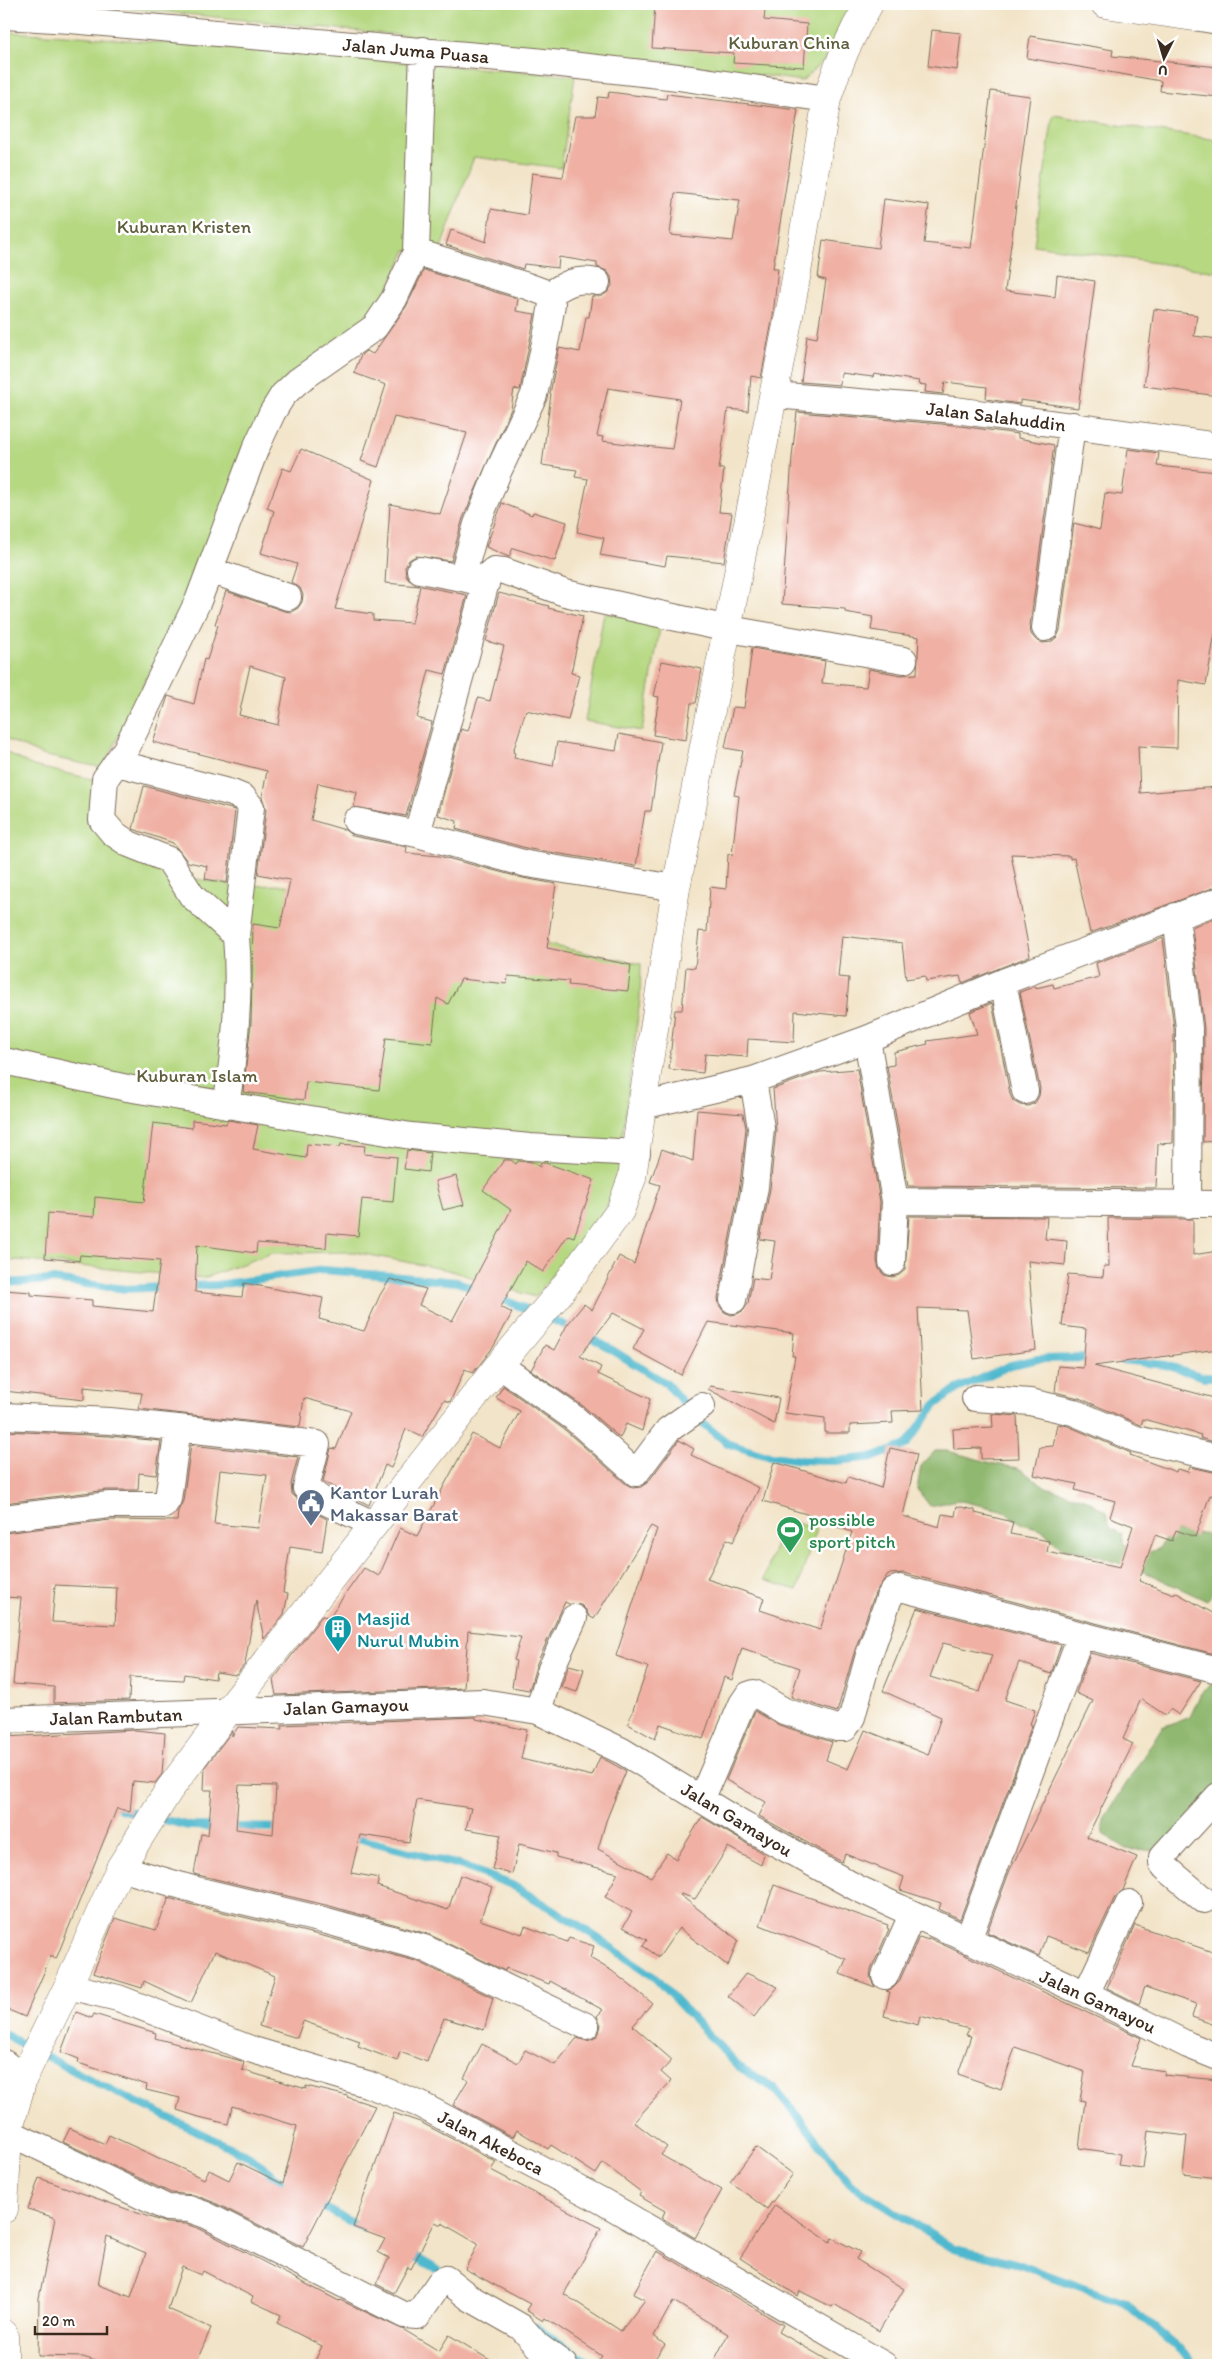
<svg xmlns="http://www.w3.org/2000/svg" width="1222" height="2369" viewBox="0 0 1222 2369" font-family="Itim,sans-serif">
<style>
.green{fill:#b5d881;stroke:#788150}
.forest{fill:#90b86f;stroke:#667146}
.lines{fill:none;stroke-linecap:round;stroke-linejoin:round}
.stream{stroke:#50b8ce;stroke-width:8}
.building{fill:#f0b1a4;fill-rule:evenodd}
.minor-casing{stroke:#7b6b5a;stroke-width:28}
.tertiary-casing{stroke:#7b6b5a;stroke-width:29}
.minor{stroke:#fff;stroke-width:26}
.tertiary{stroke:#fff;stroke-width:28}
.labels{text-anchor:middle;stroke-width:5;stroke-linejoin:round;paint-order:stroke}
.park-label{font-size:19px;fill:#605e3c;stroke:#fff}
.street-label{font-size:19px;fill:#3b2a1e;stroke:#fff}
.service-label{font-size:19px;fill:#4e5e75;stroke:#fff;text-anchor:start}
.leisure-label{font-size:19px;fill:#27864d;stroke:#fff;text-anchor:start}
.culture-label{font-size:19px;fill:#0d838f;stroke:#fff;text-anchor:start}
</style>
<rect width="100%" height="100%" fill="#fff"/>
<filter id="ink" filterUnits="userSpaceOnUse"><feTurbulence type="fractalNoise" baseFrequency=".02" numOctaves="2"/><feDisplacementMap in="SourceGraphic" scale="10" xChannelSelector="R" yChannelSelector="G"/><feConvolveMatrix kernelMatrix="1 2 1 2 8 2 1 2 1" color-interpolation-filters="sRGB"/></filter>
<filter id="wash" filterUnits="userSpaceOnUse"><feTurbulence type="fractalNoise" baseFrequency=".0096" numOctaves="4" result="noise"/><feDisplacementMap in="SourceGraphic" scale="20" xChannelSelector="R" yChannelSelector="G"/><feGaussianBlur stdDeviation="1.12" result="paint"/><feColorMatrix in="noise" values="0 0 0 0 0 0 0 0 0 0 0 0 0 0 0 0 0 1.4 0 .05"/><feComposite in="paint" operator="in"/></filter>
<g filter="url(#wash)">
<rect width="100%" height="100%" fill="#f2e4c8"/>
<path class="green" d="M81,4H851L824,60L802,81L647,59Z
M4,32L65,35L575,76L561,168L474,157L438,256L406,250L374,319L287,376L201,565L103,768L42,755L4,738Z
M1053,115L1218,140V272L1034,245Z
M604,613L661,622L642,731L585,721Z
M4,751L33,766L96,780V818L191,878L236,886L285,885L344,896L535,942L641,964L640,999L618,1171L609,1202L596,1224L535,1297L448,1270L354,1252L272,1253L204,1278L17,1260L4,1263Z
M784,1519L816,1529L797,1590L764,1580Z"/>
<path class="forest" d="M935,1451H948L995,1464L1018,1468L1046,1487L1085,1499L1107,1512L1110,1528L1122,1534L1124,1544L1140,1555L1159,1549L1169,1530L1205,1534L1218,1540V1590L1207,1601L1143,1571L1091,1554L1060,1547L1041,1529L1023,1524L1001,1510L957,1500L930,1506L917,1489L921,1466Z
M1218,1679V1802L1174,1854L1127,1849L1103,1834L1104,1819L1162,1727L1190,1717L1201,1693Z"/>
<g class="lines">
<path class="stream" d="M4,1283L53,1280L126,1289L164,1287
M186,1286L216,1285L324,1270L457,1282L479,1290
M497,1297L565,1325L609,1348L667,1384L697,1419L729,1444L764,1455L802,1460L835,1461L874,1457L906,1445L935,1405L955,1390L1011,1365L1038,1359L1094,1358
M1122,1360L1165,1365L1204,1377H1218
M121,1809L189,1826L282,1828
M350,1836L462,1866L512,1885L577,1924L654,1977L738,2066L775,2089L808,2129L850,2184L954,2249L1012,2262L1125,2303L1189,2357L1193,2365
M4,2034L95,2082L248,2156L290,2188
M315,2203L362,2228
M410,2254L445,2274
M535,2327L594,2365"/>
</g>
<g id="blocks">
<path class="building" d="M655,4H761L760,9L765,10L764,20L807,24L804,67L733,63L734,53L652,48Z
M932,30L961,33L957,70L928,66Z
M1030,36L1113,50L1112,56L1218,67V97L1160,91L1161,81L1027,58Z
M991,91L1030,96L1005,291L1055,297L1057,275L1095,281L1078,408L1020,400V404L986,399L987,387L945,382L943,394L925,392L926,385L918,384L919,381L874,374L873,377L841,373L840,385L801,382L807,336L817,338L826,280L818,278L823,240L878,248L884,199L929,205L924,243L971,248Z
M609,92L666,99L667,94L798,110L773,268H778L773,316L761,378L751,376L748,411L728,409L719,469H724L719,512L732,513L724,562L667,556L665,566L600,555L604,538L577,532L588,479L575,477L577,470L542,465L551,394H550L559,348L580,352L586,317H589L592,296H602L608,292L612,285L611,277L607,271L597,267V263L559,257L558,268L524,264L523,269L446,245L451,230L486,242L491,209L527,215L532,173L563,177L575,116H595L598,97L608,98ZM675,193L740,200L733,241L670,235ZM608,388L680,399L672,449L602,441L603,437L597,436Z
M424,270L518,299L516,311L535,314L532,330L520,390L514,389L511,409L463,518L451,561L416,556L409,560L405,567L406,575L411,582L417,585L467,595L445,674L429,670L417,718L432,722L406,816L354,807L357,792L318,783L311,820L345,830L353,836L407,847L406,853L439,856L523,878L556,884L547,948L631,965L628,991L568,985L569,981L508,976L507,984L461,979L448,1004L437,998L432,1043L386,1038L379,1090L306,1082L304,1100L243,1092L251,1022L253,924L280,928L290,880L258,874L266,809L262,797L267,771L153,742L168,696L194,704L204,659L207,660L218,625L215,624L226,591L284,611L291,612L298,608L302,602L303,595L300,588L291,582L297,564L261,553L274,511L267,508L283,468L291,471L301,449L374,480L335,609L373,614V620L412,623L420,586L385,583L390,504L440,514L467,433L394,417L378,467L361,461L386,385L354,373L361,355L366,351L373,354L406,307ZM250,666L286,677L278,725L239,715Z
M1154,309L1197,315L1194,336L1218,339V396L1144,386Z
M797,412L953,425L1018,434V438L1054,445L1030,626L1031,634L1036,640L1043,643L1051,642L1057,637L1060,630L1074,523L1100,530L1105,493L1122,495L1128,449L1159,453L1157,466L1218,472V634L1215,633L1206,685L1178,680L1177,748L1138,746L1140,793L1218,787V886L1090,933L1074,858L1070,859V856L1011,854L1030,956L962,983L960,976L926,981L925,976L906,979L902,943L842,936L838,977L849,978L846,1016L795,1011L794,1042L748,1039L747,1057L705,1054L703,1073L669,1069L675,1010H682L686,967L695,968L699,931L707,932L710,887L726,889L728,854L732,855L739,796L734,795L743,751L725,748L733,707L744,708L752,648L825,661L822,683L866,687L869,669L901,675L917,674L919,637L871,630L873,617L845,612V609L782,604L792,457Z
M502,503L532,515L533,512L567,522L555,561L513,548L509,557L486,547Z
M499,593L549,606L548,608L583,616L571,673L579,675L568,720L526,710L513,752L515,753L514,758L553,766L557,742L616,751L619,734L661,742L651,811H645L636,866L530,849L456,829L457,821L438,815L461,729L468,731L478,698L490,701L504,646L486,641Z
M662,661L702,669L696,703H691L686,740L653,735L659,697L654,696Z
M144,786L235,810L227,883L205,879L207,866L188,862L173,843L133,829Z
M1218,917V1141L1203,1142L1204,1028L1192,927Z
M1163,938L1174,1029L1173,1143L1158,1144L1156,1188L908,1186L887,1066L894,1065V1052L928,1044L927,1041L977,1034L970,1012L992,1003L1010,1094L1013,1101L1020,1105L1028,1106L1035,1103L1039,1096L1040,1089L1020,992L1036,986V988L1053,984L1054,988L1099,977L1096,963Z
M857,1069L880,1202L877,1261L879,1269L884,1275L892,1277L899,1275L905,1270L909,1216L1047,1217L1045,1239L1067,1241L1065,1265L1028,1261L1036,1350L974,1359L967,1310L918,1308L923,1410L892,1411L893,1423L850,1425V1433H825V1418L785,1413L795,1356H792L794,1333L708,1322L681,1375L633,1349L644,1329L613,1313L580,1356L601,1367L598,1374L650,1399L642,1431L626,1424L620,1438L583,1406L531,1370L545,1345L554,1350L567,1325L584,1304L592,1310L619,1256L634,1264L660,1185L650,1182L662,1149L693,1161L697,1110L743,1114L746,1128L740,1185L718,1298L719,1305L724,1312L731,1315L737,1314L744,1310L748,1303L753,1278L769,1280L775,1241L760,1239L770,1189L776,1130L773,1089L820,1072Z
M192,1120L226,1124L228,1120L258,1125L253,1149L306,1158L307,1144L340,1147L341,1144L365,1146L364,1154L397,1157L393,1202L362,1199L358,1236L327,1233L326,1248L257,1243L256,1253L197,1245L195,1292L242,1297L244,1283L323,1298L319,1319L364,1331L380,1295L390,1279L426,1289L419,1305L452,1321L511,1210L483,1190L504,1160H511L516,1164L518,1161L532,1162L540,1167L541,1163H546L594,1180L574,1237L568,1235L543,1272L526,1261L501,1307L512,1313L494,1346L473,1373L465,1369L450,1402L444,1400L422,1437L406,1429L391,1468L385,1465L369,1505L323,1482L331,1448L336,1449L351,1411L304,1398L300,1427L139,1409L142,1393L84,1387V1400L4,1391V1290L31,1292V1295L92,1300V1306L153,1312L160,1261L80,1255L79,1261L45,1258L48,1213L94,1217L95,1197L144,1202L153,1123L192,1128Z
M407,1150L430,1153L428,1172L404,1169Z
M456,1176L464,1205L443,1210L435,1181Z
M1108,1218L1193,1219V1255L1218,1251V1349L1094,1366L1214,1398L1216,1395H1218V1443L1200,1438L1201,1435L1143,1419L1141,1425L1079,1398L1055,1392L1058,1366L1083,1368L1086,1329L1062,1326L1068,1274L1103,1277L1104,1266H1109Z
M503,1386L565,1430L626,1484L633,1488L641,1487L648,1482L679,1440L694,1449L691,1455L759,1488L733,1542L727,1539L707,1579L764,1598L760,1610L820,1630L852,1532L832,1525L833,1522L763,1501L774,1462L846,1483L848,1477L881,1488L890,1448L917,1454L903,1516L939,1527L942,1514L955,1516L957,1506L975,1510V1513L1013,1522L1010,1534L1049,1541L1047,1552L1120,1567L1133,1526L1110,1517L1115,1501L1075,1490L1077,1484L1034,1475L1040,1447L1053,1446L1057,1424L1068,1426L1131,1453L1130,1455L1176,1472L1177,1469L1188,1472L1190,1467L1218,1473V1498L1210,1495L1195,1537L1176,1530L1172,1541L1155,1535L1139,1581L1174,1594L1175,1592L1218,1616V1655L904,1573L888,1574L875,1593L855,1650L837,1712L791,1697L800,1668L742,1648L732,1680L724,1677L703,1739L660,1724L655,1739L628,1724L648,1667L616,1656L657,1529L651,1526L594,1619L589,1616L586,1610L581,1605L569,1604L565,1602L537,1663L529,1690L512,1687L516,1661L514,1660L521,1637L468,1631L464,1688L276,1695L273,1680L322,1616L329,1617L364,1568L379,1576L400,1528L417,1536L472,1434L500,1448L520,1411L496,1398Z
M710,1386L779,1398L774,1424L708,1389Z
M992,1414L1017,1416L1019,1458L981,1459V1448L954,1449L953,1429L993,1427Z
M4,1431L109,1436L161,1441L156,1475L139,1473L138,1490H107L4,1503Z
M191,1445L298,1457L291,1484L292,1494L313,1512L327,1519L322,1552L290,1547L283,1593L288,1594L284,1614L264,1639L256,1600L245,1664L236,1675L216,1672L215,1679L184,1674L183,1680L130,1677L129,1700L54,1703V1687L13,1684L21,1598L4,1597V1533L110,1520L177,1521L178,1511L183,1501ZM220,1470L267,1475L258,1528L214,1524ZM55,1585L117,1588L115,1625L52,1622Z
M917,1608L1061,1645L1051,1674L1019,1662L1005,1700L1035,1710L1030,1724L1032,1725L960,1919L939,1909L941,1903L900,1890L904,1877L845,1854L842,1862L759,1816L766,1802L726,1780L755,1711L779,1725L832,1742L826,1760L848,1769L865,1730L928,1755L941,1717L883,1691ZM943,1643L992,1655L980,1692L930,1677Z
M1090,1653L1201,1681L1179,1715L1170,1709L1165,1715L1141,1699L1123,1739L1133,1744L1087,1837L1137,1857L1123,1890L1115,1897L1089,1952L1046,1936L1039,1956L987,1932L1010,1870L1093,1701L1076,1693Z
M569,1665L584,1669L577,1692L561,1687Z
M476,1717V1719L527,1730L521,1759L592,1776L600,1757L626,1771L606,1821L598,1849L651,1877L667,1853L676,1859L702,1817L764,1854L761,1865L728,1847L695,1899L681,1894L680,1895L738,1940L728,1966L679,1928L659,1957L643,1946L647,1940L623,1927L632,1912L605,1897L618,1873L556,1857V1853L519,1844L512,1874L492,1869L501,1835L466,1829L471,1808L417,1800L409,1842L360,1835L351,1873L379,1878L377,1886L448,1910L460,1875L492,1887L480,1920L522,1934L525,1926L567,1942L569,1938L594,1946L590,1958L612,1971L652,2003L633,2026L672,2060L661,2072L671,2081L634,2122L667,2147L661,2155L722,2190L695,2238L662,2218L665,2211L639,2196L641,2192L603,2163L596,2174L551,2145L548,2149L517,2130L513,2137L453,2105L468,2080L464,2078L482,2044L518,2063L525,2050L555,2065L577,2038L587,2041L595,2038L599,2033L601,2025L597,2016L603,2010L550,1981L549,1984L506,1968L505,1971L428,1934L330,1906L194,1874L201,1834L208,1835L212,1790H204L205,1767L232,1731V1736L238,1727L283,1729L282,1725ZM239,1785L276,1786L273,1834L236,1829Z
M135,1730L165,1733L162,1774L155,1783L133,1781L130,1812L117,1808L56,1959L51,1956L25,2017L4,2008V1737Z
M774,1885L888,1925L887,1928L889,1929L871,1970L870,1978L875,1987L840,1974L846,1959L760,1925Z
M169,1898L189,1904L323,1936L419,1962L493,1998L484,2030L444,2018L427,2062L400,2052L397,2061L358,2046L360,2041L303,2021L297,2038L259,2026L275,1976L215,1951L191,2003L144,1981L142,1988L93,1973L115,1918L156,1930Z
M1135,1925L1218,1954V2026L1192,2017L1196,2004L1145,1987L1139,2004L1107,1988Z
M919,1937L929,1940V1938L1141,2038L1131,2066L1165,2071L1164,2075L1218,2080V2178L1183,2174L1187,2136L1148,2131L1143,2168L1118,2165L1120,2154L1079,2148L1085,2101L1080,2100L1085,2072L1015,2047L1001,2089L958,2074L971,2036L966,2035L969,2029L920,2016L918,2025L884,2016L890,1992L886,1991L893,1988L899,1982Z
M746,1973L778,1987L754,2017L728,1996Z
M76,2012L92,2018L94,2014L156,2033L155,2038L238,2060L244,2062L242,2070L306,2089V2086L348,2096L347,2097L375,2106L303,2247L213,2202L194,2195L171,2193L63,2142L70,2128L105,2144L109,2135L204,2179L209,2170L229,2180L238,2162L283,2184L297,2126L232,2106L228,2124L199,2117L177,2110L180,2098L146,2090L147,2085L78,2063L79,2059L61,2052Z
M394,2113L420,2122L496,2162L491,2170L601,2228L564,2294L621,2331L645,2300L633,2294L657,2251L783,2325L779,2332L836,2365H712L728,2334L673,2301L654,2336L665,2345L650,2365H595L602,2356L545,2318L543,2321L526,2310L530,2304L465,2269L478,2244L442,2223L441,2225L435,2222L411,2269L408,2267L394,2293L376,2284L389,2258L378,2252L385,2239L353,2227Z
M756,2147L793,2174L767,2209L730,2182Z
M39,2178L166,2223L186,2224L200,2229L339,2301L340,2300L404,2330L439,2351L449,2335L498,2365H313L322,2346L277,2323L281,2315L251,2301L253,2297L203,2271L201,2275L182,2267L168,2309L211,2328L195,2365H108L83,2357L38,2356L39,2298L55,2218L28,2209ZM107,2236L146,2253L131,2297L98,2285Z
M775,2205L830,2242L832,2238L860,2252L856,2259L904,2289L879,2331L834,2304L832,2307L800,2291L798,2296L740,2258Z"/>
</g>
</g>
<g filter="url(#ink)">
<use href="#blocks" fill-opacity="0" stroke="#7b6b5a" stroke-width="1"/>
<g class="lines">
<defs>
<path id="minor" d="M4,16L70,20L534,61L678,77L827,99
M1194,17L1218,21
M416,252L527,286L546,293L551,297L552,304L547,333L534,395L498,472L477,524L462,578L486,584
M549,295C565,284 577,277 597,282
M774,395L955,410L1218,446
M210,570L288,597
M420,570L462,578
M1045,628L1072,425
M117,763L232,793L244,798L251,807L236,936
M356,821L417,834L527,864L676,888
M417,834L488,575L494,570L504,571L565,593L673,617L729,629L904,660
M1176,916L1189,1028L1188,1205
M1003,982L1025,1091
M867,1039L895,1201L1218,1204
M4,1061L127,1088L411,1136L530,1147L637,1153
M226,1106C235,1050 241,993 236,936L192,896L169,860L129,844L113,833L102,820L105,779L126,749L198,601L255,450L272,413L283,395L298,381L375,327L394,299L416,252L423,50
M642,1106L753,1080L867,1039L1003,982L1218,901
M892,1262L895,1201
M733,1300L755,1187L761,1128L753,1080
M499,1365L574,1418L636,1473L668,1430L702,1406
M975,1398L1030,1402L1073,1412L1136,1439L1218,1458
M4,1416L110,1421L178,1428
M4,1518L109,1505H164L168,1499L178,1428L317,1444L306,1488L322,1500L373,1524
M538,1711L551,1669L574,1618
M4,1720L483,1702L538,1711L622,1751L740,1823L857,1888L1086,1994L1188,2045L1218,2057
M702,1798L742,1704L748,1695L754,1693L784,1711L837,1728H845L852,1717L869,1655L889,1598L894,1590L900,1588L1218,1670
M120,1868L196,1890L327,1921L424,1948L586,2026
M1204,1900L1165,1867L1162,1863V1857L1218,1796
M968,1940L1081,1635
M885,1976L912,1915
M68,1986L118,1998L253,2050L367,2084L419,2104L602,2201L884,2365
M1086,1994L1129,1903
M4,2063L23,2078
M8,2132L167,2208L189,2209L206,2215L404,2315L417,2316L440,2282L446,2279L470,2298L521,2327L538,2346L564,2365"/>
<path id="tertiary" d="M1105,4L1194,17L1196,4
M4,2209L8,2132L23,2078L68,1986L120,1868L169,1790L228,1711L499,1365L562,1290L620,1211L632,1178L642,1106L676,888L793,295L827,99C837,66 851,34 869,4
M4,2334V2365"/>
</defs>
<use href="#minor" class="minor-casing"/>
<use href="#tertiary" class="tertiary-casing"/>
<use href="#minor" class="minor"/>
<use href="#tertiary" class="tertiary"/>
</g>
</g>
<defs>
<symbol id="civic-pin" viewBox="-11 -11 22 30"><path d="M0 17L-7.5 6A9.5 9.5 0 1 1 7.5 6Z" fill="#5c6f8a" stroke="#fff"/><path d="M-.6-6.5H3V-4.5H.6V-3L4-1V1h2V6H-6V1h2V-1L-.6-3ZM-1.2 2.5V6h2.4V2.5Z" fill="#fff"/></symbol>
<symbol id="stadium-pin" viewBox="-11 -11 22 30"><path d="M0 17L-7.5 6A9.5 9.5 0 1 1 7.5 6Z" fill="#2e9e5b" stroke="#fff"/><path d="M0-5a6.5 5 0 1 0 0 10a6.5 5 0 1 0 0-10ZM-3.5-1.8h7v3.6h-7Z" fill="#fff"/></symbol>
<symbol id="building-pin" viewBox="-11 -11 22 30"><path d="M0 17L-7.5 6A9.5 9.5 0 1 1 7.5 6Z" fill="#0f9aa8" stroke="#fff"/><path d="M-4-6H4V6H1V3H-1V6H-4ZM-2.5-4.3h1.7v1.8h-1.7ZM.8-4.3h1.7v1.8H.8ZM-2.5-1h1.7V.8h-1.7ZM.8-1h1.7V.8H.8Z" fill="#fff"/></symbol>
</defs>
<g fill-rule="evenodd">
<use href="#civic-pin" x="295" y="1487" width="32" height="43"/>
<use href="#stadium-pin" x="774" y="1514" width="32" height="43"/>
<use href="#building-pin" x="322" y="1613" width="32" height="43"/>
</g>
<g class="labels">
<g class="park-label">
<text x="789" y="49">Kuburan China</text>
<text x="184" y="233">Kuburan Kristen</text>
<text x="197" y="1082">Kuburan Islam</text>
</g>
<g class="street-label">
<text transform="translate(416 50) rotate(5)" y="7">Jalan Juma Puasa</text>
<text transform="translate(996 416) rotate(7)" y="7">Jalan Salahuddin</text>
<text transform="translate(346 1706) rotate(-2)" y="7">Jalan Gamayou</text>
<text transform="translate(116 1716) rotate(-2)" y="7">Jalan Rambutan</text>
<text transform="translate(737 1819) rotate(31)" y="7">Jalan Gamayou</text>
<text transform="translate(1098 2001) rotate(25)" y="7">Jalan Gamayou</text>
<text transform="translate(491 2142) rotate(28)" y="7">Jalan Akeboca</text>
</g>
<g class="service-label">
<text x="330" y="1499">Kantor Lurah<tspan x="330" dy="22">Makassar Barat</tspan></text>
</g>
<g class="leisure-label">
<text x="809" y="1526">possible<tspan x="809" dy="22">sport pitch</tspan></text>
</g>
<g class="culture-label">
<text x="357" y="1625">Masjid<tspan x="357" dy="22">Nurul Mubin</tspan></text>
</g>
</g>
<rect width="1222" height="2369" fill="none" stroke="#fff" stroke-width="20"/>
<g transform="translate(1164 58) rotate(185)" stroke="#ffffff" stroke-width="4" paint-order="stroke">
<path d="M0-4L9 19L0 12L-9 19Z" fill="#3b2a1e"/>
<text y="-8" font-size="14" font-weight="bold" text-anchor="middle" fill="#3b2a1e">U</text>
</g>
<path d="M35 2326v8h72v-8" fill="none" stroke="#3b2a1e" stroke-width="2.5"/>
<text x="42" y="2326" font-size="15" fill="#3b2a1e" stroke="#ffffff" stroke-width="4" paint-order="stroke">20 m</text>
</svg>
